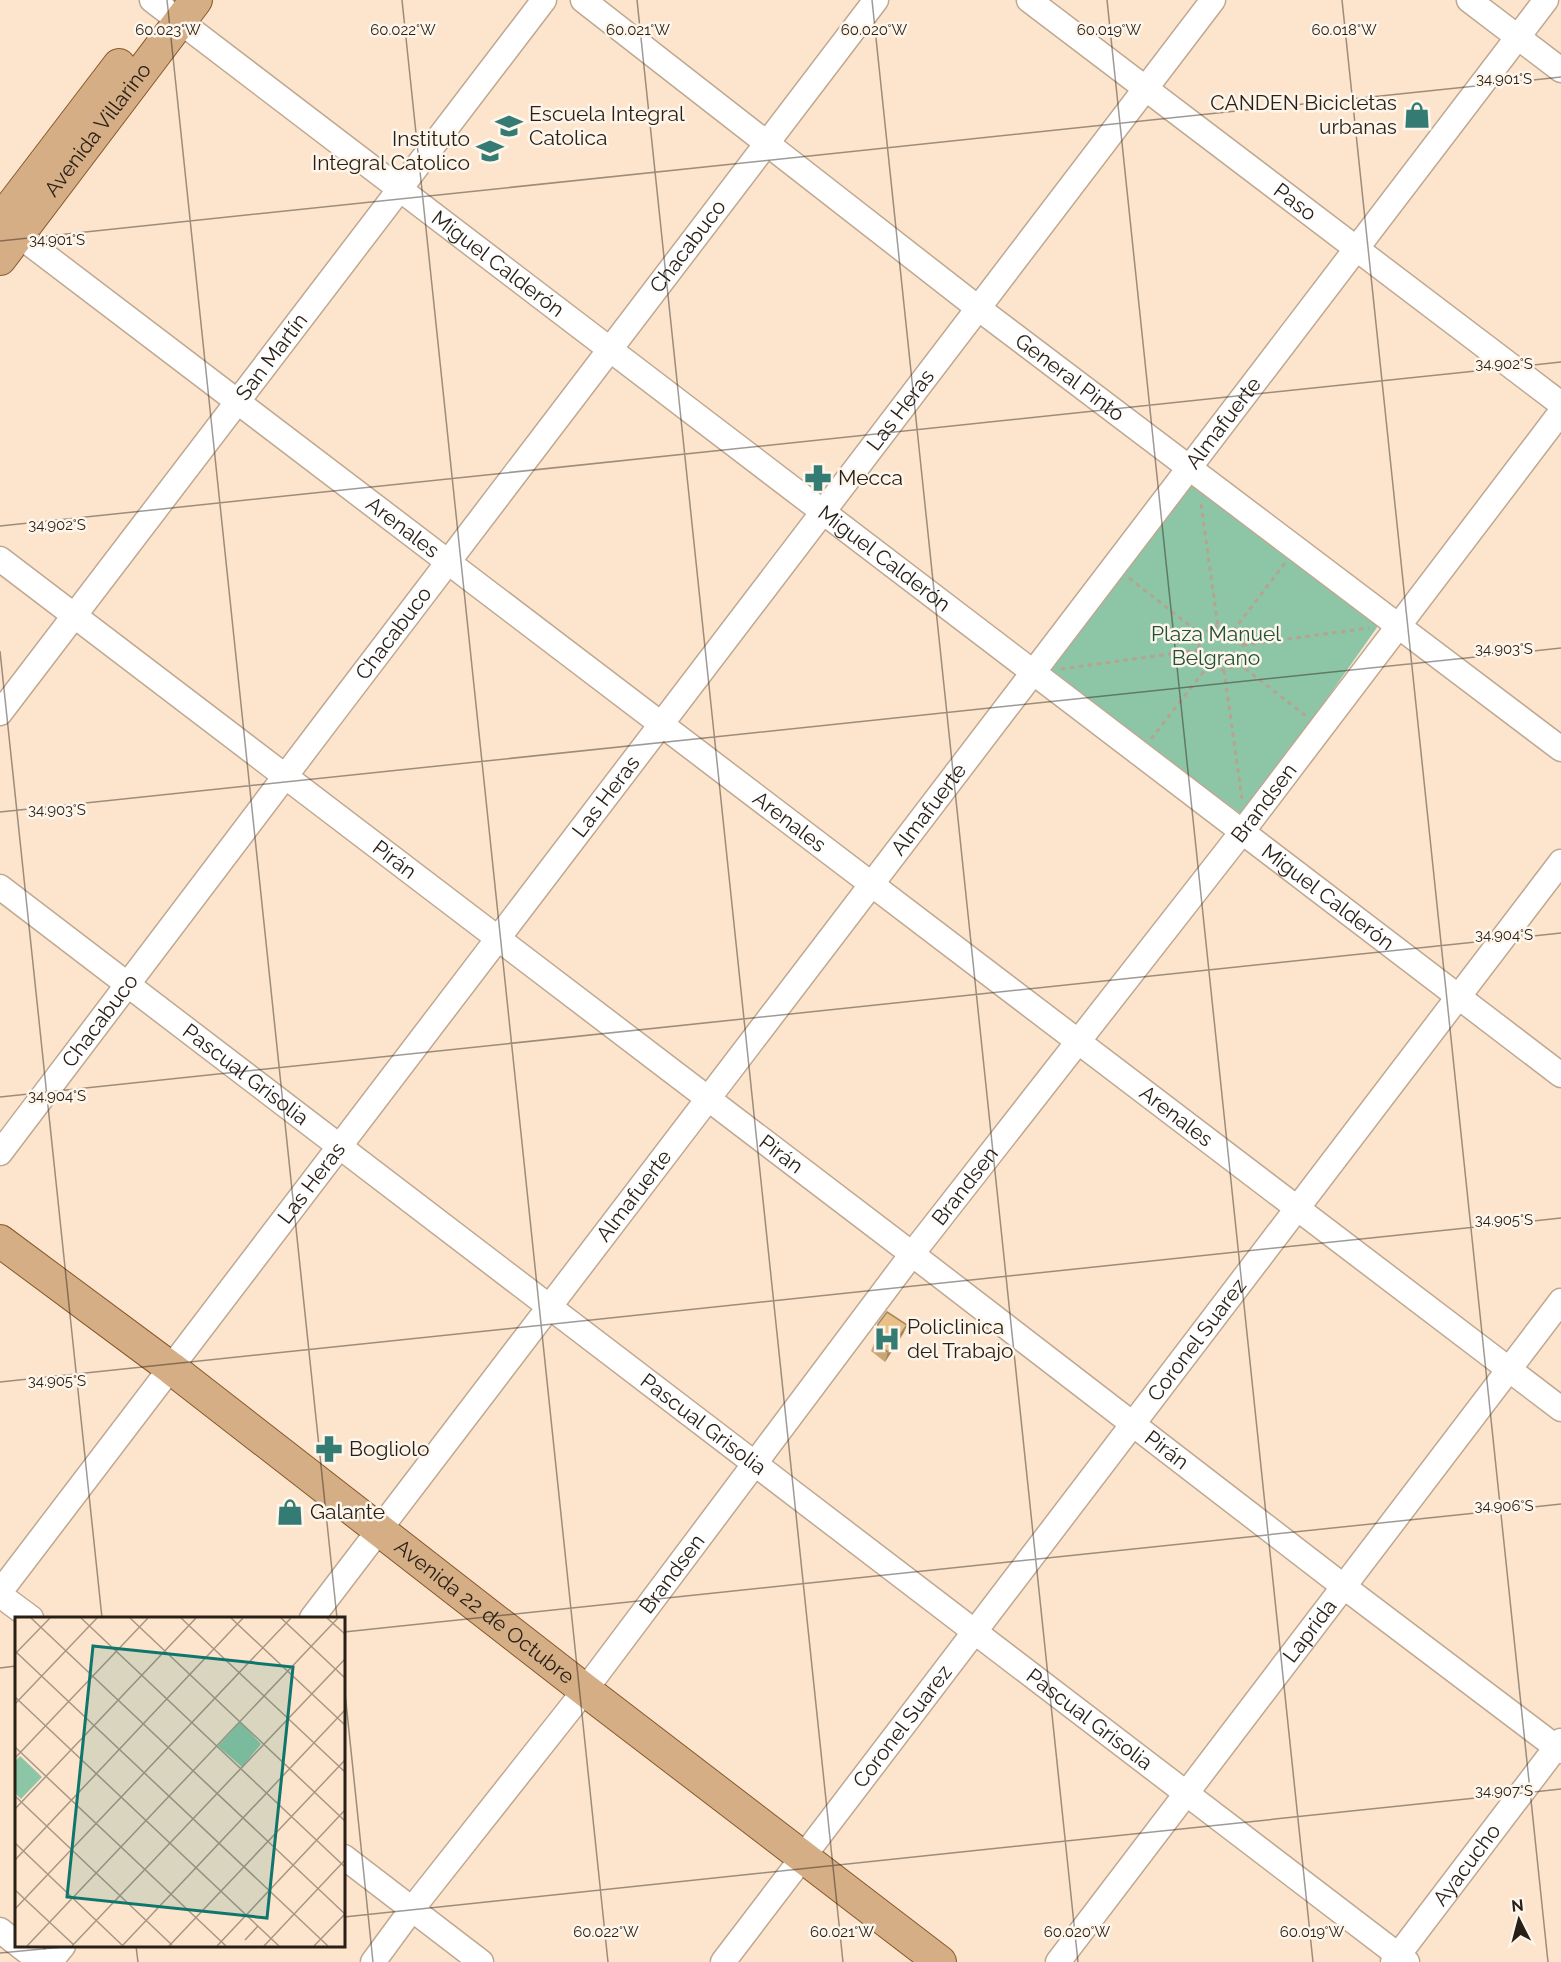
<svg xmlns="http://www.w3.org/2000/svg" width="1561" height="1962" viewBox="0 0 1561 1962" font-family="Raleway,sans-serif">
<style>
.green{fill:#8dc6a6}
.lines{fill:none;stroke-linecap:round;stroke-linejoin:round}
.minor-casing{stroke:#bfa892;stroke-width:27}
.major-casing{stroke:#86592b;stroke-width:34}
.path{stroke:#b6a390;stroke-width:3;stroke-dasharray:4.5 4.5;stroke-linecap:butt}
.minor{stroke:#fff;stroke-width:24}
.major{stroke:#d5ae86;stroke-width:32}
.wall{fill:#c8a675}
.shaded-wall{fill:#a3875f}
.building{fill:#e9c188;stroke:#a3875f;stroke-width:1.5}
.ticks{fill:none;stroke:#281f16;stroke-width:1.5;stroke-opacity:0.45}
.labels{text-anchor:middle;stroke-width:5;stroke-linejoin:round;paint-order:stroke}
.poi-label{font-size:21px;fill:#281f16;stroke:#fef5eb;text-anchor:start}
.street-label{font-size:21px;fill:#281f16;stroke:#fef5eb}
.park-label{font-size:21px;fill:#1f5239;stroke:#fef5eb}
.inset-road{fill:none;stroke:#a89684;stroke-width:1.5}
.view{fill:#0f766e;fill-opacity:0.15;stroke:#0f766e;stroke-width:3}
.inset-edge{fill:none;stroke:#281f16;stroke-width:3}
.ticks-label{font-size:15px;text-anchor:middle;fill:#281f16;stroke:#fef5eb;stroke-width:5;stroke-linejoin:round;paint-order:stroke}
</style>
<rect width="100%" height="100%" fill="#fde5cd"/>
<path class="green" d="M1196,470L1378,626L1244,816L1045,671Z"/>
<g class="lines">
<defs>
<g id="minor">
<path id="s1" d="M152,0L1561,1075"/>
<path id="s2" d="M583,0L978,308L1561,749"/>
<path id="s3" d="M1029,0L1561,404"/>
<path d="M1469,0L1561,70"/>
<path id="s4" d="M4,224L1561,1409"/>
<path id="s5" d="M0,559L912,1254L1343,1586L1561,1751"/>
<path id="s6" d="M0,713L544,0"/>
<path id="s7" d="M0,887L1407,1962"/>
<path id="s8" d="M0,1153C291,768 583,383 876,0"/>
<path id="s9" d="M0,1592L1213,0"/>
<path d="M0,1595L31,1618"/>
<path id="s10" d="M312,1618L1546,0"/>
<path d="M344,1857L481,1962"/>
<path d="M0,1930L16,1943"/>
<path d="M20,1946L41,1962"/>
<path d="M50,1962L63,1946"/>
<path id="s11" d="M373,1962L412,1909L585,1690L912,1254L1242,832L1561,412"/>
<path id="s12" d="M723,1962L1561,862"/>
<path id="s13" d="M1058,1962L1561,1301"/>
<path id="s14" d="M1393,1962L1561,1741"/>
</g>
<g id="major">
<path d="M0,221L119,65"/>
<path id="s15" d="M0,259L196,0"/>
<path id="s16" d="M0,1241L171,1368L585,1690L940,1962"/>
</g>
</defs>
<use href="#minor" class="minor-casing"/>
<use href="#major" class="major-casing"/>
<path class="path" d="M1201,504L1218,627
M1129,578L1203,636
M1199 648a22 22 0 1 1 44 0a22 22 0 1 1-44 0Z
M1233,631L1285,563
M1243,645L1369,628
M1238,663L1306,716
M1061,669L1199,650
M1224,670L1242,799
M1151,739L1208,666"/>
<use href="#minor" class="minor"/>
<use href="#major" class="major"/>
</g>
<path class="wall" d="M878,1324L907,1325L903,1334L885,1362L871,1351L875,1341L874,1333Z"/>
<path class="shaded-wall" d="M907,1325L903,1334L885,1362L888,1352Z"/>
<path class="building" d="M887,1312L907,1325L888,1352L875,1342L879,1336L878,1324Z"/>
<path class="ticks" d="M167,0L337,1618M402,0L608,1962M637,0L843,1962M872,0L1078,1962M1107,0L1313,1962M1342,0L1548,1962M0,241L1561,77M0,526L1561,362M0,651L102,1618M0,812L1561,648M0,1097L1561,933M0,1382L1561,1218M344,1632L1561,1504M0,1668L16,1666M344,1683L373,1962M344,1917L1561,1789M136,1946L138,1962M0,1953L74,1946"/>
<defs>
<symbol id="shop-bare" viewBox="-9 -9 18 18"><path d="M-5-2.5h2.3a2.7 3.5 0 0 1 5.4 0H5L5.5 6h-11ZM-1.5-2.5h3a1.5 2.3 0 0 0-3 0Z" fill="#347b73" stroke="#fef5eb" stroke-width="2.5" paint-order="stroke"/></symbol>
<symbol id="school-bare" viewBox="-9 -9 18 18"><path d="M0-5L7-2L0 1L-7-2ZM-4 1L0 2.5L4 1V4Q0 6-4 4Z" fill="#347b73" stroke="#fef5eb" stroke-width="2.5" paint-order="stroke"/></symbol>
<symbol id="pharmacy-bare" viewBox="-9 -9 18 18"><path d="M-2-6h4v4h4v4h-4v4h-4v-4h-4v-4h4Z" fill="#347b73" stroke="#fef5eb" stroke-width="2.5" paint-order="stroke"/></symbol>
<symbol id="hospital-bare" viewBox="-9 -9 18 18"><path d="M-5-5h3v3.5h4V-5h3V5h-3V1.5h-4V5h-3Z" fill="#347b73" stroke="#fef5eb" stroke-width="2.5" paint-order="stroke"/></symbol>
</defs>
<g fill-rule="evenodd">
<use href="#shop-bare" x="1398" y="96" width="38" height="38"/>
<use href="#school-bare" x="490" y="107" width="38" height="38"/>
<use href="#school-bare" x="471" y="132" width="38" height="38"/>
<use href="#pharmacy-bare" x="799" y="459" width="38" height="38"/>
<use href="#hospital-bare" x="868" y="1320" width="38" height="38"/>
<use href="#pharmacy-bare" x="310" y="1430" width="38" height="38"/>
<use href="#shop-bare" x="271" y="1493" width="38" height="38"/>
</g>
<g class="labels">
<g class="poi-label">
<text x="1397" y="110" text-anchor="end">CANDEN Bicicletas<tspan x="1397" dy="24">urbanas</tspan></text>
<text x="529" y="121">Escuela Integral<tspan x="529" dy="24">Catolica</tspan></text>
<text x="470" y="146" text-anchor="end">Instituto<tspan x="470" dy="24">Integral Catolico</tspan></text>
<text x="838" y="485">Mecca</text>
<text x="907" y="1334">Policlinica<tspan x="907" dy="24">del Trabajo</tspan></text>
<text x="349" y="1456">Bogliolo</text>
<text x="310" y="1519">Galante</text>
</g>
<g class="street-label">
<text dy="7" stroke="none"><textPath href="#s15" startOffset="162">Avenida Villarino</textPath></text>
<text dy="7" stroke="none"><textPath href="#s3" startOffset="334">Paso</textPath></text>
<text dy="7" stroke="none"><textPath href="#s8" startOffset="1138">Chacabuco</textPath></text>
<text dy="7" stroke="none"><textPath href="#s1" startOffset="435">Miguel Calderón</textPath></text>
<text dy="7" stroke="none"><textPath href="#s6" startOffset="448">San Martín</textPath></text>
<text dy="7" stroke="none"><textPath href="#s2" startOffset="616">General Pinto</textPath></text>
<text dy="7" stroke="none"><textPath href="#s9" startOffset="1486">Las Heras</textPath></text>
<text dy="7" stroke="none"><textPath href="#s10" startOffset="1503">Almafuerte</textPath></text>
<text dy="7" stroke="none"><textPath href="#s4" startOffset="501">Arenales</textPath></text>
<text dy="7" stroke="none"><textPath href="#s1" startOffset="921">Miguel Calderón</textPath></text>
<text dy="7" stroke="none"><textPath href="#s8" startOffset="652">Chacabuco</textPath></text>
<text dy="7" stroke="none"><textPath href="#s9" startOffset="1000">Las Heras</textPath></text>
<text dy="7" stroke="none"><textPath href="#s11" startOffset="1462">Brandsen</textPath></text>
<text dy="7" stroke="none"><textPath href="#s10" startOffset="1017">Almafuerte</textPath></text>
<text dy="7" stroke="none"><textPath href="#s4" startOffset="987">Arenales</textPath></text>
<text dy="7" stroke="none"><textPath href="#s5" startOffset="496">Pirán</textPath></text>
<text dy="7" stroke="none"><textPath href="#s1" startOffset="1479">Miguel Calderón</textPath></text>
<text dy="7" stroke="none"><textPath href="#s8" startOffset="166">Chacabuco</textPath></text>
<text dy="7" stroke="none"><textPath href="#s7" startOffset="309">Pascual Grisolia</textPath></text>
<text dy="7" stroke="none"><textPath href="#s4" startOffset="1473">Arenales</textPath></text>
<text dy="7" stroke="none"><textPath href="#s5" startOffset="982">Pirán</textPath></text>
<text dy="7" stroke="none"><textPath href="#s9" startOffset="514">Las Heras</textPath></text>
<text dy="7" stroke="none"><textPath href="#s11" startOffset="976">Brandsen</textPath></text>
<text dy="7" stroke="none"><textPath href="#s10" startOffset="531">Almafuerte</textPath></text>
<text dy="7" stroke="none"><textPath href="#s12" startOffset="782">Coronel Suarez</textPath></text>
<text dy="7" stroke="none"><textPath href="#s7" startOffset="885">Pascual Grisolia</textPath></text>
<text dy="7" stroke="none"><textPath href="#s5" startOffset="1468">Pirán</textPath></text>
<text dy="7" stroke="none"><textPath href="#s11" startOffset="490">Brandsen</textPath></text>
<text dy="7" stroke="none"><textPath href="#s16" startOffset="610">Avenida 22 de Octubre</textPath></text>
<text dy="7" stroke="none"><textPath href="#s13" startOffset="416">Laprida</textPath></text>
<text dy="7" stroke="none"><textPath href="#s7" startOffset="1371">Pascual Grisolia</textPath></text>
<text dy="7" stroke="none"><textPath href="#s12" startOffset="296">Coronel Suarez</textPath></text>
<text dy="7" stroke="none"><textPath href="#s14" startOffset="122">Ayacucho</textPath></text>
</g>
<g class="park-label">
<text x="1216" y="641">Plaza Manuel<tspan x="1216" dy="24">Belgrano</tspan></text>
</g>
</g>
<g transform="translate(15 1617)">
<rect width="330" height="330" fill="#fde5cd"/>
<path d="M225,105L246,127L227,150L203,129ZM5,139L27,160L6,182L0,176V144Z" fill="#8dc6a6"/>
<path class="inset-road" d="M16,1L330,297M66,1L330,250M115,1L330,204M166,1L330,155M216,1L330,108M266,1L330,61M312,1L330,17M0,34L313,329M0,37L35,1M0,80L264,329M0,87L82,1M0,130L211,329M0,141L133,1M0,179L157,328M0,192L181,1M0,226L108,329M0,243L228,1M0,273L59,328M0,292L276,1M230,323L243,309M12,329L323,1M57,329L330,42M107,329L330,93M154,329L330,143M202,329L330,193M249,329L330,243M299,329L330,297"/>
<path class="view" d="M78,29L278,50L252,301L52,280Z"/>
<rect width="330" height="330" class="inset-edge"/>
</g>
<g class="ticks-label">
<text x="168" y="35">60.023°W</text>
<text x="403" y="35">60.022°W</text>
<text x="638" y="35">60.021°W</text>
<text x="874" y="35">60.020°W</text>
<text x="1109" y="35">60.019°W</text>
<text x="1344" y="35">60.018°W</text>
<text x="1504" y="84">34.901°S</text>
<text x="57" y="245">34.901°S</text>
<text x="1504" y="369">34.902°S</text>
<text x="57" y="530">34.902°S</text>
<text x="1504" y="654">34.903°S</text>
<text x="57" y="815">34.903°S</text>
<text x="1504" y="940">34.904°S</text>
<text x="57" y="1101">34.904°S</text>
<text x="1504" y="1225">34.905°S</text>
<text x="57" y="1386">34.905°S</text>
<text x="1504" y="1511">34.906°S</text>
<text x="1504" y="1796">34.907°S</text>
<text x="606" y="1937">60.022°W</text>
<text x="842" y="1937">60.021°W</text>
<text x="1077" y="1937">60.020°W</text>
<text x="1312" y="1937">60.019°W</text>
</g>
<g transform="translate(1519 1920) rotate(354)" stroke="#fef5eb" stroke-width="4.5" paint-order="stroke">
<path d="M0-4.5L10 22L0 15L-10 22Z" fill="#281f16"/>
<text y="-9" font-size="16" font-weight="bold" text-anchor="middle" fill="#281f16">N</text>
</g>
</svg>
